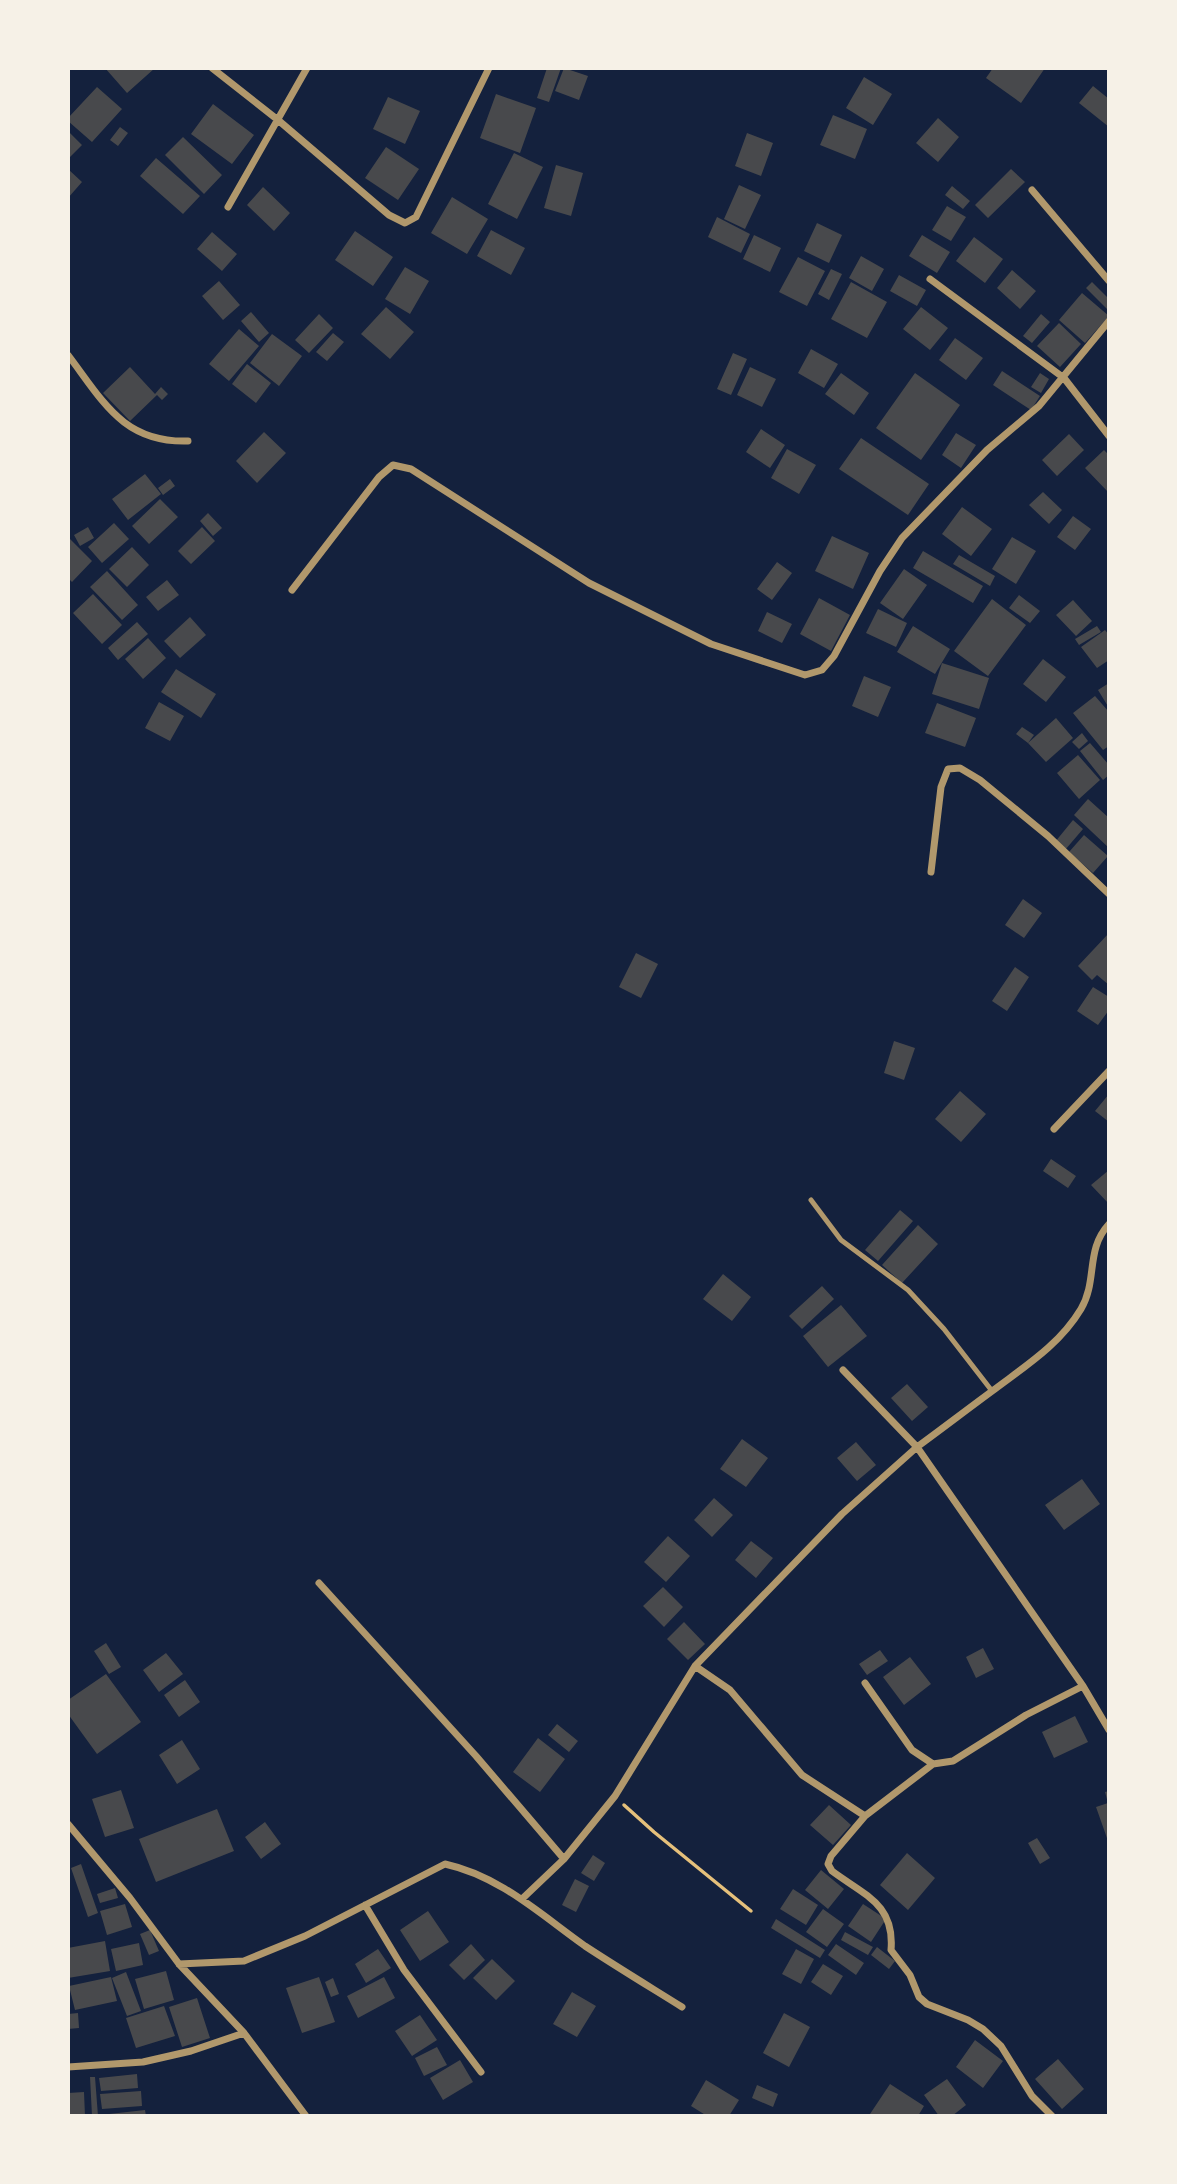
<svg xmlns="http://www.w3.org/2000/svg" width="1177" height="2184" viewBox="0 0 1177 2184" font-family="Roboto,sans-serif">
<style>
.building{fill:#48494c}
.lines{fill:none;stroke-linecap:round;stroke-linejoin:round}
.path{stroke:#e5c07b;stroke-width:3.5}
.service{stroke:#b1986c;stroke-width:5}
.minor{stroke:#b1986c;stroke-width:7}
</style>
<rect width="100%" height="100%" fill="#14213d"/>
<path class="building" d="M105,68H155L127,93Z
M547,68H561L549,102L537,98Z
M564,68L588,76L579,100L555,91Z
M993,68H1045L1021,103L986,78Z
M864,77L892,94L873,125L846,108Z
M1093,86L1109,99V127L1079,103Z
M97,87L122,109L92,142L68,121V118Z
M496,94L536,108L520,153L480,138Z
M388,97L420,111L405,144L373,129Z
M213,104L254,135L232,164L191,134Z
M833,115L867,129L855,159L820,145Z
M938,118L959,137L938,162L916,143Z
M120,127L128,133L118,146L110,140Z
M68,131L82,145L68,159Z
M747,133L773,143L761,176L735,166Z
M183,137L222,175L204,194L165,155Z
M386,147L419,169L398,200L365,178Z
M514,153L543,167L517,219L488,204Z
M156,158L200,196L183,214L140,176Z
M556,165L583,173L571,216L544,208Z
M68,169L82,182L68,198Z
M1011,169L1025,182L988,218L975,205Z
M739,185L761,195L745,229L724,219Z
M952,186L970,201L963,209L945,195Z
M263,187L290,213L274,231L247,205Z
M452,197L488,219L467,254L431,233Z
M947,206L966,217L951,241L932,230Z
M717,217L750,234L741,253L708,237Z
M817,223L842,235L829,263L804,251Z
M491,230L525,248L511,275L477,256Z
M355,231L393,257L373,286L335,260Z
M212,232L237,254L222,271L197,249Z
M754,235L781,248L770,272L743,259Z
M922,235L950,252L937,273L909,256Z
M974,237L1003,259L985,283L956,261Z
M861,256L884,269L872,291L849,278Z
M798,257L825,271L807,306L779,292Z
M405,267L429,281L410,314L385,299Z
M831,269L842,274L829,300L818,294Z
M1012,270L1036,291L1020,309L997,288Z
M899,275L926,290L917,306L890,291Z
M219,281L240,305L223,320L202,296Z
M851,282L887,302L867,338L831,319Z
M1092,282L1109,299V311L1086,288Z
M1082,293L1109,316L1085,343L1059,320Z
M386,307L414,332L390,359L361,334Z
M921,307L948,328L930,350L903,329Z
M251,312L269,333L259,342L241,321Z
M319,314L333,328L309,353L295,340Z
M1041,314L1050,322L1032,343L1023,336Z
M1059,323L1081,344L1060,367L1037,346Z
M239,329L259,346L229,381L209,364Z
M333,333L344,342L327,361L316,352Z
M272,334L302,356L279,386L250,363Z
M955,338L983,358L966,380L939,360Z
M811,349L838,364L824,388L798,373Z
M733,353L747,359L731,395L717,389Z
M247,364L271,383L256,403L232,384Z
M130,367L155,394L161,387L168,394L162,400L157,395L130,421L103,393Z
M750,367L776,379L762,407L737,395Z
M1002,371L1040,396L1031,410L993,385Z
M841,373L869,393L854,415L825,394Z
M915,373L960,405L921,460L876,428Z
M1040,373L1049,379L1041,393L1031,387Z
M761,429L785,445L770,468L746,452Z
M264,432L286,453L257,483L236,461Z
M956,433L976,445L961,468L942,455Z
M1069,434L1084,450L1057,476L1042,460Z
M861,438L929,484L908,515L839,469Z
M787,449L816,465L799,494L771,478Z
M1104,450L1109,455V493L1085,468Z
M145,474L161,494L128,520L112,499Z
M170,479L175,486L163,495L158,488Z
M1043,492L1062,510L1049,524L1029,505Z
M160,499L178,517L149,544L132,526Z
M962,507L992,529L971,556L942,534Z
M208,513L222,528L213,536L200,521Z
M1073,516L1091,529L1075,550L1057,537Z
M114,523L129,539L102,563L88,547Z
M88,527L94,538L80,546L74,535Z
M202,527L215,541L191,564L178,551Z
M832,536L869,553L853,589L815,571Z
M1012,537L1036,551L1016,584L992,569Z
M70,539L92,561L72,582L68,578Z
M132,547L149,565L127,587L109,569Z
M923,551L983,586L973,603L913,568Z
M959,555L995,576L990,586L953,564Z
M777,562L792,573L772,600L757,589Z
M904,569L927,585L903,619L880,603Z
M107,571L138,605L122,620L90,587Z
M167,580L179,595L158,611L146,597Z
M93,594L122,625L102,644L73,613Z
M1019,595L1040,611L1030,623L1009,608Z
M819,598L850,615L831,651L800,634Z
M992,599L1026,625L988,676L954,651Z
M1073,600L1092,621L1076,636L1056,615Z
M878,609L907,623L896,647L866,633Z
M767,612L792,624L782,643L758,631Z
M190,617L206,635L180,658L164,641Z
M137,622L148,634L118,660L108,648Z
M913,626L950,649L935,674L897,652Z
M1097,626L1101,632L1079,645L1075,639Z
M1105,630L1109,635V660L1097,668L1081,647Z
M148,638L166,658L143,679L125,659Z
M1043,659L1066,677L1046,702L1023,684Z
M942,663L989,678L979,709L932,694Z
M176,669L216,694L201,718L161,692Z
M864,676L891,687L878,717L852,706Z
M1109,683V708L1098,690Z
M1095,696L1109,712V746L1103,750L1073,713Z
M159,702L184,716L170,741L145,728Z
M937,703L976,718L965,747L925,733Z
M1056,718L1073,738L1046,762L1028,743Z
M1022,727L1034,735L1028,743L1016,734Z
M1082,733L1088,741L1079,749L1072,742Z
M1090,743L1109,765V775L1103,780L1080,751Z
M1078,755L1100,780L1079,799L1057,773Z
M1088,799L1109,818V848L1074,815Z
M1073,820L1083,829L1065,850L1055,842Z
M1084,835L1108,856L1093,873L1069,852Z
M1023,899L1042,913L1024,938L1005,925Z
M1109,933V985L1097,975L1092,980L1078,966Z
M636,953L658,964L641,998L619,987Z
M1015,967L1029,977L1007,1011L992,1001Z
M1093,987L1109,997V1010L1098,1025L1077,1011Z
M894,1041L915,1048L904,1080L884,1073Z
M960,1091L986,1114L961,1142L935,1119Z
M1109,1094V1122L1095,1111Z
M1051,1159L1076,1176L1068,1188L1043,1171Z
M1109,1170V1204L1091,1185Z
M900,1210L913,1221L878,1261L865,1250Z
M918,1225L938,1244L902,1283L882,1265Z
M723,1274L751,1297L732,1321L703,1299Z
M822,1286L834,1299L802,1329L789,1316Z
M841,1305L867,1336L828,1367L803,1336Z
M907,1384L928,1407L912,1421L891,1398Z
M742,1439L768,1458L746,1487L720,1469Z
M856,1442L876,1465L857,1481L837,1458Z
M1082,1479L1100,1504L1064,1530L1045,1505Z
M714,1498L733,1515L712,1537L694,1520Z
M668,1536L690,1556L666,1582L644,1562Z
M751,1541L773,1558L756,1578L735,1560Z
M663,1587L683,1607L664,1627L643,1606Z
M684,1622L705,1644L688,1660L667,1639Z
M106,1643L121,1667L109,1674L94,1651Z
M983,1648L994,1669L976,1678L966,1657Z
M880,1650L888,1661L867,1675L859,1664Z
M166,1653L183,1674L159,1692L143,1670Z
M910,1657L931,1684L904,1705L883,1677Z
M106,1674L141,1722L97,1754L68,1714V1700Z
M185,1680L200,1702L179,1717L164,1695Z
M1075,1716L1088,1742L1054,1758L1042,1732Z
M557,1724L578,1741L569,1752L548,1735Z
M538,1738L565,1759L540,1792L513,1772Z
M182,1740L200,1769L177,1784L159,1755Z
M121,1790L134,1828L105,1837L92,1799Z
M1109,1791V1841H1108L1096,1807L1108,1803L1105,1792Z
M829,1805L851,1825L833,1845L810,1825Z
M217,1809L234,1851L156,1882L139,1839Z
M265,1822L281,1844L261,1859L245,1837Z
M1037,1838L1050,1858L1040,1864L1028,1843Z
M907,1853L935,1878L908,1910L880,1885Z
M593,1855L605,1863L594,1881L581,1873Z
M81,1864L98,1913L88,1917L71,1868Z
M821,1870L844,1889L828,1909L805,1890Z
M575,1879L589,1886L576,1912L562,1905Z
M115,1888L118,1898L100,1903L97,1894Z
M793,1889L818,1905L806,1925L780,1909Z
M125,1904L132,1927L107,1935L100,1911Z
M863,1904L886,1919L871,1942L848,1926Z
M823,1909L844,1924L827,1947L806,1932Z
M428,1911L449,1942L420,1961L400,1930Z
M776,1919L825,1950L820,1958L771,1928Z
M150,1930L159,1951L149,1955L140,1934Z
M845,1932L873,1947L868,1955L841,1940Z
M105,1941L110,1971L68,1978V1948Z
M139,1943L143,1965L116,1971L111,1949Z
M471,1944L485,1960L464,1980L449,1965Z
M836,1944L864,1963L856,1975L828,1955Z
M877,1947L895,1961L889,1969L871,1955Z
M378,1949L391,1968L366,1983L355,1964Z
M796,1949L814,1959L801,1984L782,1974Z
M492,1959L515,1981L496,2000L473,1978Z
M823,1964L843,1976L831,1995L811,1982Z
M166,1971L174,2000L144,2009L135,1979Z
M126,1972L141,2011L127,2016L112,1978Z
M111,1977L117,2001L75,2010L69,1986Z
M319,1977L335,2022L302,2033L286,1988Z
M384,1977L395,1998L358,2018L347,1996Z
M333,1978L339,1994L331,1997L325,1982Z
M572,1992L596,2006L577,2037L553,2024Z
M197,1998L210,2038L182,2047L169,2007Z
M164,2006L175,2036L136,2048L126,2018Z
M78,2013L79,2028L68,2029V2014Z
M784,2013L810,2027L789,2067L763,2053Z
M420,2015L437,2040L412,2056L395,2031Z
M975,2040L1003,2061L983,2088L956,2067Z
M437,2047L447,2065L424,2076L415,2058Z
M1058,2059L1084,2089L1062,2109L1035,2079Z
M460,2060L473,2082L443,2100L430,2078Z
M137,2074L138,2088L101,2091L99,2078Z
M90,2077H95L98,2116H92Z
M947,2079L966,2105L952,2116H939L924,2095Z
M706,2080L739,2100L729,2116H707L691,2106Z
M890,2084L924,2106L918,2116L870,2114Z
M757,2085L778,2094L773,2107L752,2098Z
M141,2091L142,2106L102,2109L100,2094Z
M84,2092L85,2116H68V2093Z
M145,2110L146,2116H109V2114Z"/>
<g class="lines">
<path class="path" d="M624,1805L654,1832L751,1911"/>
<path class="service" d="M811,1200L841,1240L908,1290L944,1329L992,1391"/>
<path class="minor" d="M212,68L278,120L389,215L405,223L416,217L489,68
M1032,190L1109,281
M228,207L307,68
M930,279L1064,378L1109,436
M68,355C103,401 123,443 188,441
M292,590L379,477L393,465L411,469L589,583L711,644L805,675L822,670L834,656L880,571L902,538L987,450L1039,406L1109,321
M931,872L941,787L948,769L960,768L980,780L1048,836L1109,894
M1054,1129L1109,1071
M843,1370L917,1447C943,1428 969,1408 995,1389C1027,1365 1060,1344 1081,1309C1098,1280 1085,1250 1109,1224
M319,1583L476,1756L564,1859
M695,1666L730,1690L802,1775L865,1816
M865,1683L912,1750L933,1764L953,1761L1026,1715L1083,1686L1109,1730
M933,1764L865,1816L831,1856L828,1864L832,1871C864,1895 895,1904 891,1950L910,1975L919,1997L927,2004L968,2020L983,2029L1001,2046L1032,2096L1052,2116
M68,1824L130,1898L179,1964L244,2033L306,2116
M522,1899L564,1859L615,1796L695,1666L842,1514L917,1447L1083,1686
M365,1905L404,1970L481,2072
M179,1964L244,1961L305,1936L445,1864C500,1876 541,1915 585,1946C617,1967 650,1987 682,2007
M68,2067L143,2062L191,2051L244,2033"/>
</g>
<rect width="1177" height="2184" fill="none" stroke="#f6f1e7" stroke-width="140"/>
</svg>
